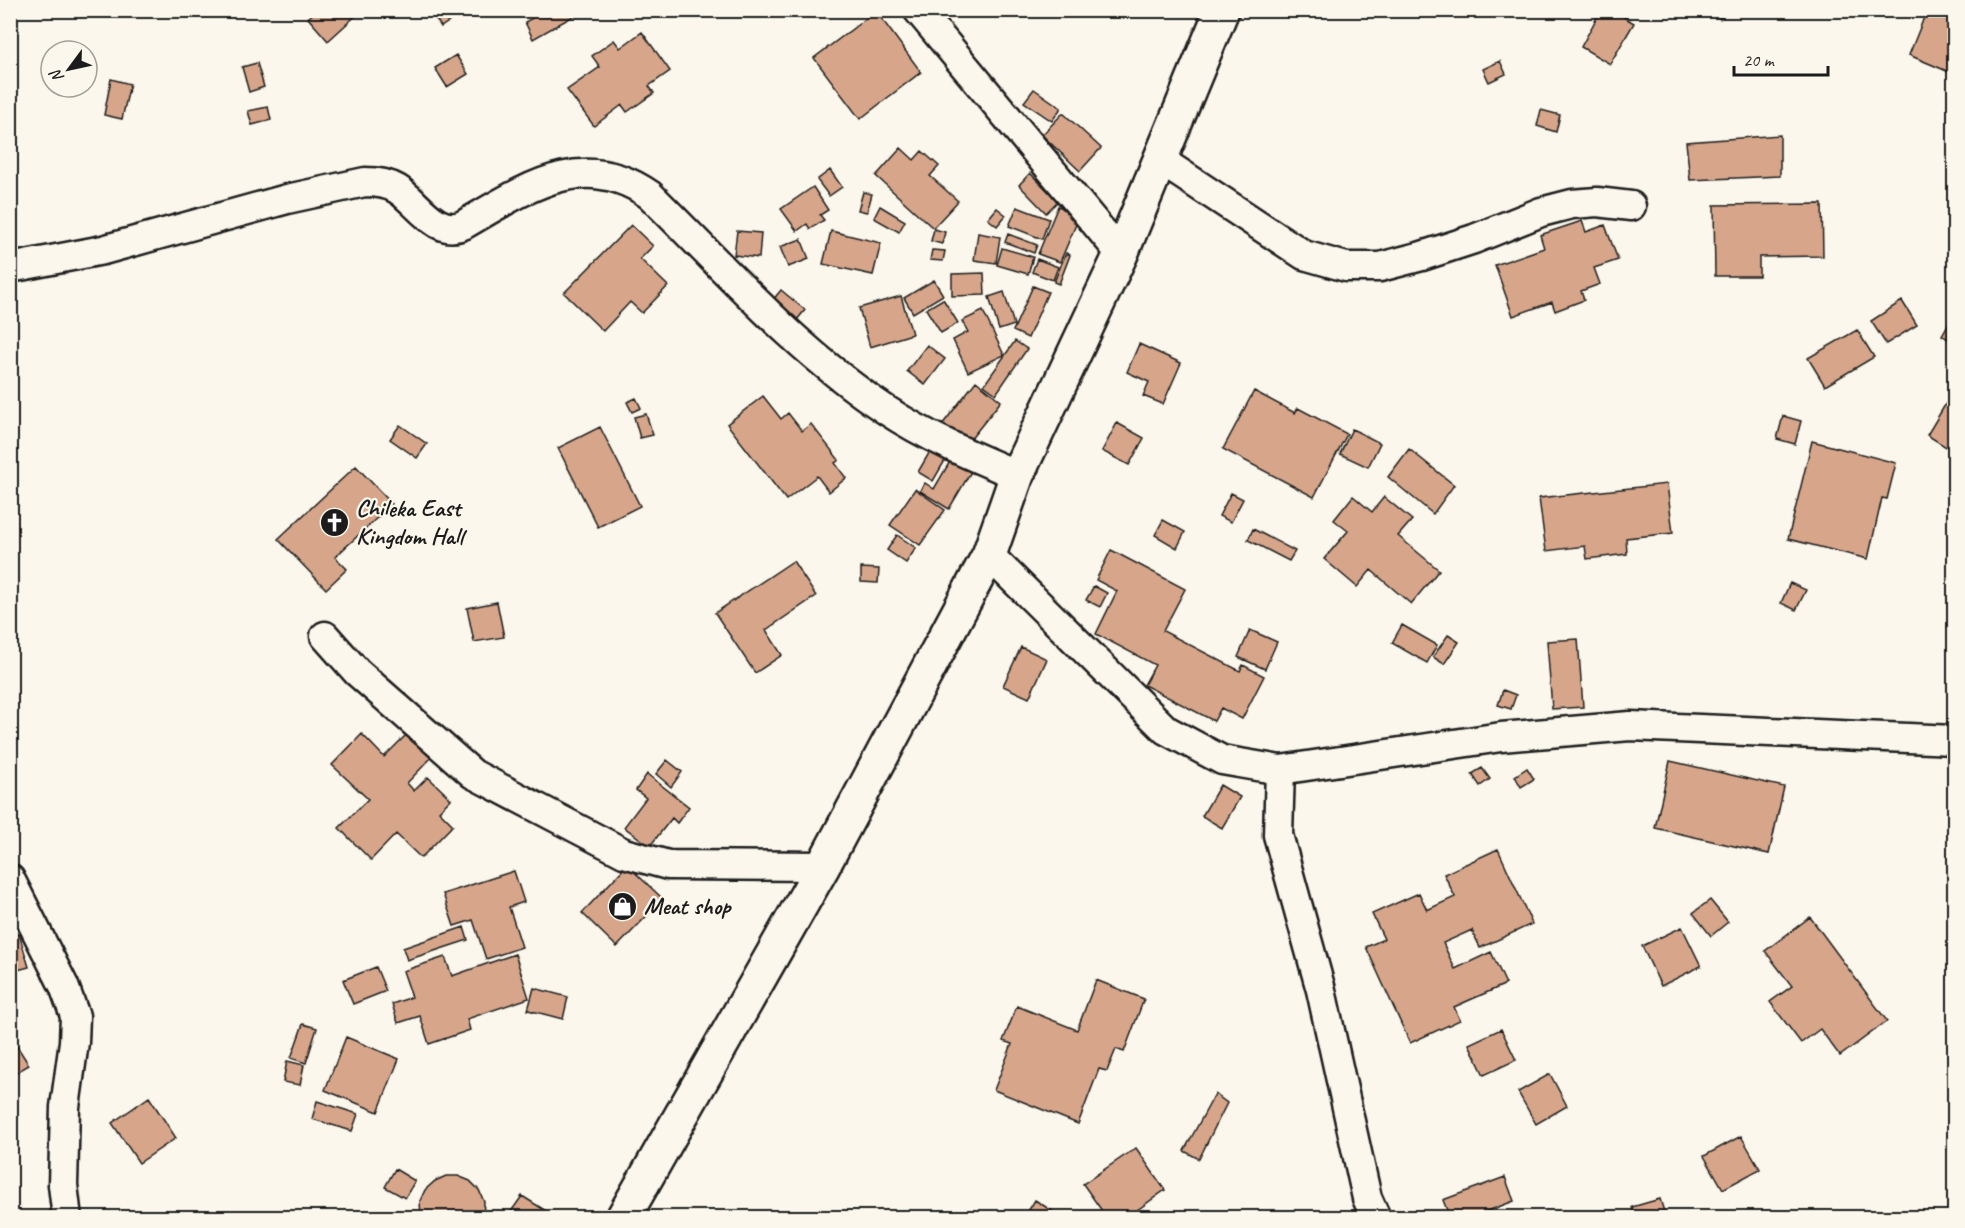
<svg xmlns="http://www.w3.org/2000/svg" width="1965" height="1228" viewBox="0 0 1965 1228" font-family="Caveat,sans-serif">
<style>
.building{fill:#d7a68a;stroke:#1c1c1c;stroke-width:1.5}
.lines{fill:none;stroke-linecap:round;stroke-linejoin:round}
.street-casing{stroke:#1c1c1c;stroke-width:33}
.secondary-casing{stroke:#1c1c1c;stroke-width:38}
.street{stroke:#fbf7ec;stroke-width:28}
.secondary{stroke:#fbf7ec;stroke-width:33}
.labels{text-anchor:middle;stroke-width:4.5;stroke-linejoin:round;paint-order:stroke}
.poi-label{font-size:24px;font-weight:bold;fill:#1c1c1c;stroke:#fbf7ec;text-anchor:start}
</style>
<rect width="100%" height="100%" fill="#fbf7ec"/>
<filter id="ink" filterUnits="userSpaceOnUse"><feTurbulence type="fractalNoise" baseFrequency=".0167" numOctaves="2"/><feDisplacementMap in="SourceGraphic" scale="12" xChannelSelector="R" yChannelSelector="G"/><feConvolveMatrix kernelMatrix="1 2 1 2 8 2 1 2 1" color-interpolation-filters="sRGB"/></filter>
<g filter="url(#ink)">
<path class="building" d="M317,10H362L328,41L308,18Z
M430,10H457L460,14L441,27Z
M533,10H584L533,39L525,22L536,16Z
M1601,10H1612L1634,23L1610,64L1581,47Z
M1708,10H1725L1720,19Z
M1927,10H1954V74L1909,55Z
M876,11L921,72L860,119L814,58Z
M642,32L670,71L649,86L654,93L627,112L622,105L594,126L567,90L600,67L592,56L614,40L620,48Z
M456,55L468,74L447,87L435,68Z
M1500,61L1506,74L1489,82L1483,69Z
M257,63L264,87L249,92L242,67Z
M111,79L130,84L122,119L104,115Z
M1034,89L1061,108L1052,121L1024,102Z
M268,107L271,120L252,125L248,111Z
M1541,110L1560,115L1556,132L1537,126Z
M1063,113L1101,148L1080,171L1042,135Z
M1780,135V176L1690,180L1686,142Z
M901,148L914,160L922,151L939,166L930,176L958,201L933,228L876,176Z
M830,170L842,187L829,196L817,180Z
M1030,173L1058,201L1046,213L1019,185Z
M813,187L828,210L820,215L824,220L810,229L807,224L797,231L781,209Z
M863,192L872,194L867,212L858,210Z
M1822,204L1823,256L1759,257V276H1715L1714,205Z
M880,206L905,221L899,232L874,218Z
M1058,206L1080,215L1060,262L1038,254Z
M1017,207L1049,219L1042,239L1009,226Z
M997,208L1006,215L997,226L988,219Z
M1582,221L1586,232L1605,225L1618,260L1594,268L1600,284L1581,291L1584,300L1555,311L1552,302L1513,316L1495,265L1544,248L1540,235Z
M631,225L653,246L640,259L668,286L642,313L630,302L603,331L564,293Z
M934,229L945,232L942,244L931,241Z
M737,231L761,233L759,258L734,255Z
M831,231L881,243L873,275L823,264Z
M978,233L1000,237L996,263L974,260Z
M1008,234L1037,245L1034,253L1005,242Z
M801,239L809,259L788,267L780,247Z
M1002,248L1033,257L1028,274L997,265Z
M932,250L945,251L943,261L930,260Z
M1066,253L1070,255L1059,284L1054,282Z
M1037,259L1058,267L1053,280L1032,272Z
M984,273L985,295L952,296V274Z
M934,280L943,295L913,313L904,298Z
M1033,286L1048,292L1028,338L1013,331Z
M781,290L805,310L792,326L768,306Z
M1004,292L1014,325L999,330L989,297Z
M901,296L912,334L870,347L859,308Z
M943,299L958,323L941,333L926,309Z
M1902,301L1917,325L1886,344L1871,321Z
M983,311L1004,355L968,372L953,340L968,332L962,321Z
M1954,314V343L1942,335Z
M1857,330L1874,357L1825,386L1808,358Z
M1015,341L1027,349L996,394L984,385Z
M1139,344L1181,363L1163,404L1143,396L1149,382L1127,372Z
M927,345L945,359L925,385L907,371Z
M976,381L1001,401L966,445L942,425Z
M1954,390V452L1927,435Z
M1254,391L1295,413L1298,408L1347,434L1314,497L1223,449Z
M763,396L781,419L788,413L802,431L811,424L839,460L835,463L846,478L829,492L817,476L786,500L727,424Z
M636,398L641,408L632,412L627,402Z
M646,414L653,435L640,438L634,417Z
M1783,416L1801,421L1795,444L1777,439Z
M1117,423L1144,438L1129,465L1102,451Z
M400,425L427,444L417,458L390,439Z
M600,427L640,506L598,527L558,448Z
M1352,429L1380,443L1368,467L1340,454Z
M1812,441L1896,463L1887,499L1882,498L1868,559L1788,539Z
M932,448L947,457L933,481L918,472Z
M1409,449L1454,485L1433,514L1388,477Z
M952,458L972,470L949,509L920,491L925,483L934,489Z
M356,466L392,504L335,557L347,569L326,589L278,539Z
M1667,484L1673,533L1626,538L1627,554L1587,559L1585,546L1546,551L1539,498Z
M915,489L945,510L920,545L890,525Z
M1231,493L1243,499L1231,522L1219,516Z
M1353,496L1372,512L1384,497L1412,520L1398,536L1439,570L1411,604L1371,570L1357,587L1324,559L1348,531L1334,520Z
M1163,520L1185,532L1177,548L1155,535Z
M1253,529L1295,551L1289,561L1248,540Z
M897,535L916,548L906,563L887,550Z
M1111,550L1185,589L1163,631L1240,671L1243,665L1264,676L1242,719L1221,708L1214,721L1144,685L1155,665L1096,634L1117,591L1096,580Z
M793,561L816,596L766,630L782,655L755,673L715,613Z
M861,568L879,569L878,583L861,582Z
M1790,583L1806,590L1796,610L1781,603Z
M1094,586L1107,593L1100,607L1086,600Z
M497,602L504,637L474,642L467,608Z
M1402,625L1437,645L1427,663L1392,643Z
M1250,630L1277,642L1265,669L1238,657Z
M1448,635L1459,642L1444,664L1433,657Z
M1578,639L1583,707L1552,709L1547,641Z
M1021,647L1047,659L1029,698L1003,686Z
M1503,690L1516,695L1511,709L1498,705Z
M362,734L384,757L407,734L431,758L407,783L414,791L428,777L451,799L439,811L453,825L421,858L396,834L371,860L339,828L368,799L332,765Z
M667,760L682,772L671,787L656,774Z
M1670,761L1784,787L1769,854L1655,828Z
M1482,768L1490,779L1480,786L1472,774Z
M1527,768L1534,779L1521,787L1515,776Z
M647,774L689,807L677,823L672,818L650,846L624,827L646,798L636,790Z
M1220,785L1240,797L1222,828L1202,816Z
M1498,849L1532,924L1480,948L1472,930L1443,943L1455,969L1491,952L1506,984L1454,1007L1460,1020L1410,1043L1366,947L1384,939L1372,914L1419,893L1427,910L1455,897L1444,874Z
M627,865L663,899L617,947L582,913Z
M514,871L524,902L509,907L522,947L486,959L473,920L454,926L443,894Z
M1710,900L1728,922L1711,936L1693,913Z
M1810,917L1887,1021L1840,1056L1820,1029L1801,1043L1770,1002L1792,986L1765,951Z
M464,927L468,940L407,960L403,948Z
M1682,927L1701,966L1661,986L1642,946Z
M19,934L29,967L10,972V937Z
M515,954L529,998L467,1019L470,1030L429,1044L420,1016L398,1023L392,1004L412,997L403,971L445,957L452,976Z
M376,967L386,991L353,1004L343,980Z
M1096,980L1144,999L1124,1052L1116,1049L1107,1071L1099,1069L1078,1124L994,1090L1012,1044L1003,1041L1017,1006L1077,1030Z
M534,988L568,997L563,1019L528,1010Z
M303,1024L317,1028L306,1063L291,1058Z
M1501,1029L1516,1060L1484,1075L1469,1044Z
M10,1035L29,1065L10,1076Z
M346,1037L399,1059L378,1112L325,1090Z
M287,1061L304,1065L300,1085L283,1082Z
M1550,1074L1567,1106L1536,1124L1518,1092Z
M1215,1094L1227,1103L1199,1159L1184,1151Z
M149,1097L176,1138L139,1163L112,1123Z
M317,1101L358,1114L352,1131L312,1119Z
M1741,1136L1760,1169L1723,1189L1704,1156Z
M1136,1148L1165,1190L1126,1218H1107L1083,1184Z
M395,1169L415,1181L405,1198L385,1187Z
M446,1176H458L470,1181L479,1190L484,1202L483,1218H421L420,1201L425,1190L435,1181Z
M1505,1177L1514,1201L1469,1218H1450L1443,1200Z
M522,1196L551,1214L549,1218H518L510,1213Z
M1660,1199L1666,1218H1635L1632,1207Z
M1035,1200L1063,1218H1024Z"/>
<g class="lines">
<defs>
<path id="street" d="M918,10L1121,254
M1160,160L1304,255L1346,267H1380L1422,256L1474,239L1541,212L1572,204L1597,202L1631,206
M10,268L103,250L287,199L365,182C376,182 387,183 397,189C417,201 436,237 463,225C524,190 582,147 650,195C726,270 797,351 886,410C927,437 972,456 1017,475
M989,555L1166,730L1222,760L1280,770L1501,737L1630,726L1954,740
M325,636L357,672L473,774L624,853L668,865L823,866
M1280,770L1278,835L1321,990L1367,1198L1376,1218
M10,879L64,986L75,1016L74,1042L65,1107L63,1185L67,1218"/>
<path id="secondary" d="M623,1218L823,866L989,555L1017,475L1121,254L1222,10"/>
</defs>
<use href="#street" class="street-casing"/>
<use href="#secondary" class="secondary-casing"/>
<use href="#street" class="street"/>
<use href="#secondary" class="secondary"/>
</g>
</g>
<defs>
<symbol id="church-disc" viewBox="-11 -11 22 22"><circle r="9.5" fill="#1c1c1c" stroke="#fbf7ec"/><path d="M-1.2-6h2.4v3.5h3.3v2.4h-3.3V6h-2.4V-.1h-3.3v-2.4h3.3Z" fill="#fff"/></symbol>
<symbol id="shop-disc" viewBox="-11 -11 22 22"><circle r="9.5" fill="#1c1c1c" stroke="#fbf7ec"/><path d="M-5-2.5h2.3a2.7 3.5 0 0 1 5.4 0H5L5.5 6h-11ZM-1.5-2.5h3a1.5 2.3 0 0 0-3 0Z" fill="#fff"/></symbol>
</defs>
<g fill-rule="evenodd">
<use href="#church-disc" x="318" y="506" width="33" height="33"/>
<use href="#shop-disc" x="606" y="890" width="33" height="33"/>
</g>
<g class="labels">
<g class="poi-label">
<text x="356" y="516">Chileka East<tspan x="356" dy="28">Kingdom Hall</tspan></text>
<text x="644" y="914">Meat shop</text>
</g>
</g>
<rect width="1965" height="1228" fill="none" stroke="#fbf7ec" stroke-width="36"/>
<rect x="18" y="18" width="1929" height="1192" fill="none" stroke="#1c1c1c" stroke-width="2" filter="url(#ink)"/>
<g transform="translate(69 69) rotate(237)"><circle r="28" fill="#fbf7ec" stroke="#a29f99" stroke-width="1.5"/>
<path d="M0-4.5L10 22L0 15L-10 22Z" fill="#1c1c1c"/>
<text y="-9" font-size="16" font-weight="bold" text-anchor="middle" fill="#1c1c1c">N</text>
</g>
<path d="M1734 66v9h94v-9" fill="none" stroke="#1c1c1c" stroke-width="3"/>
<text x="1743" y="66" font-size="18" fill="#1c1c1c" stroke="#fbf7ec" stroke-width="4.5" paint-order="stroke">20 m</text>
</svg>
